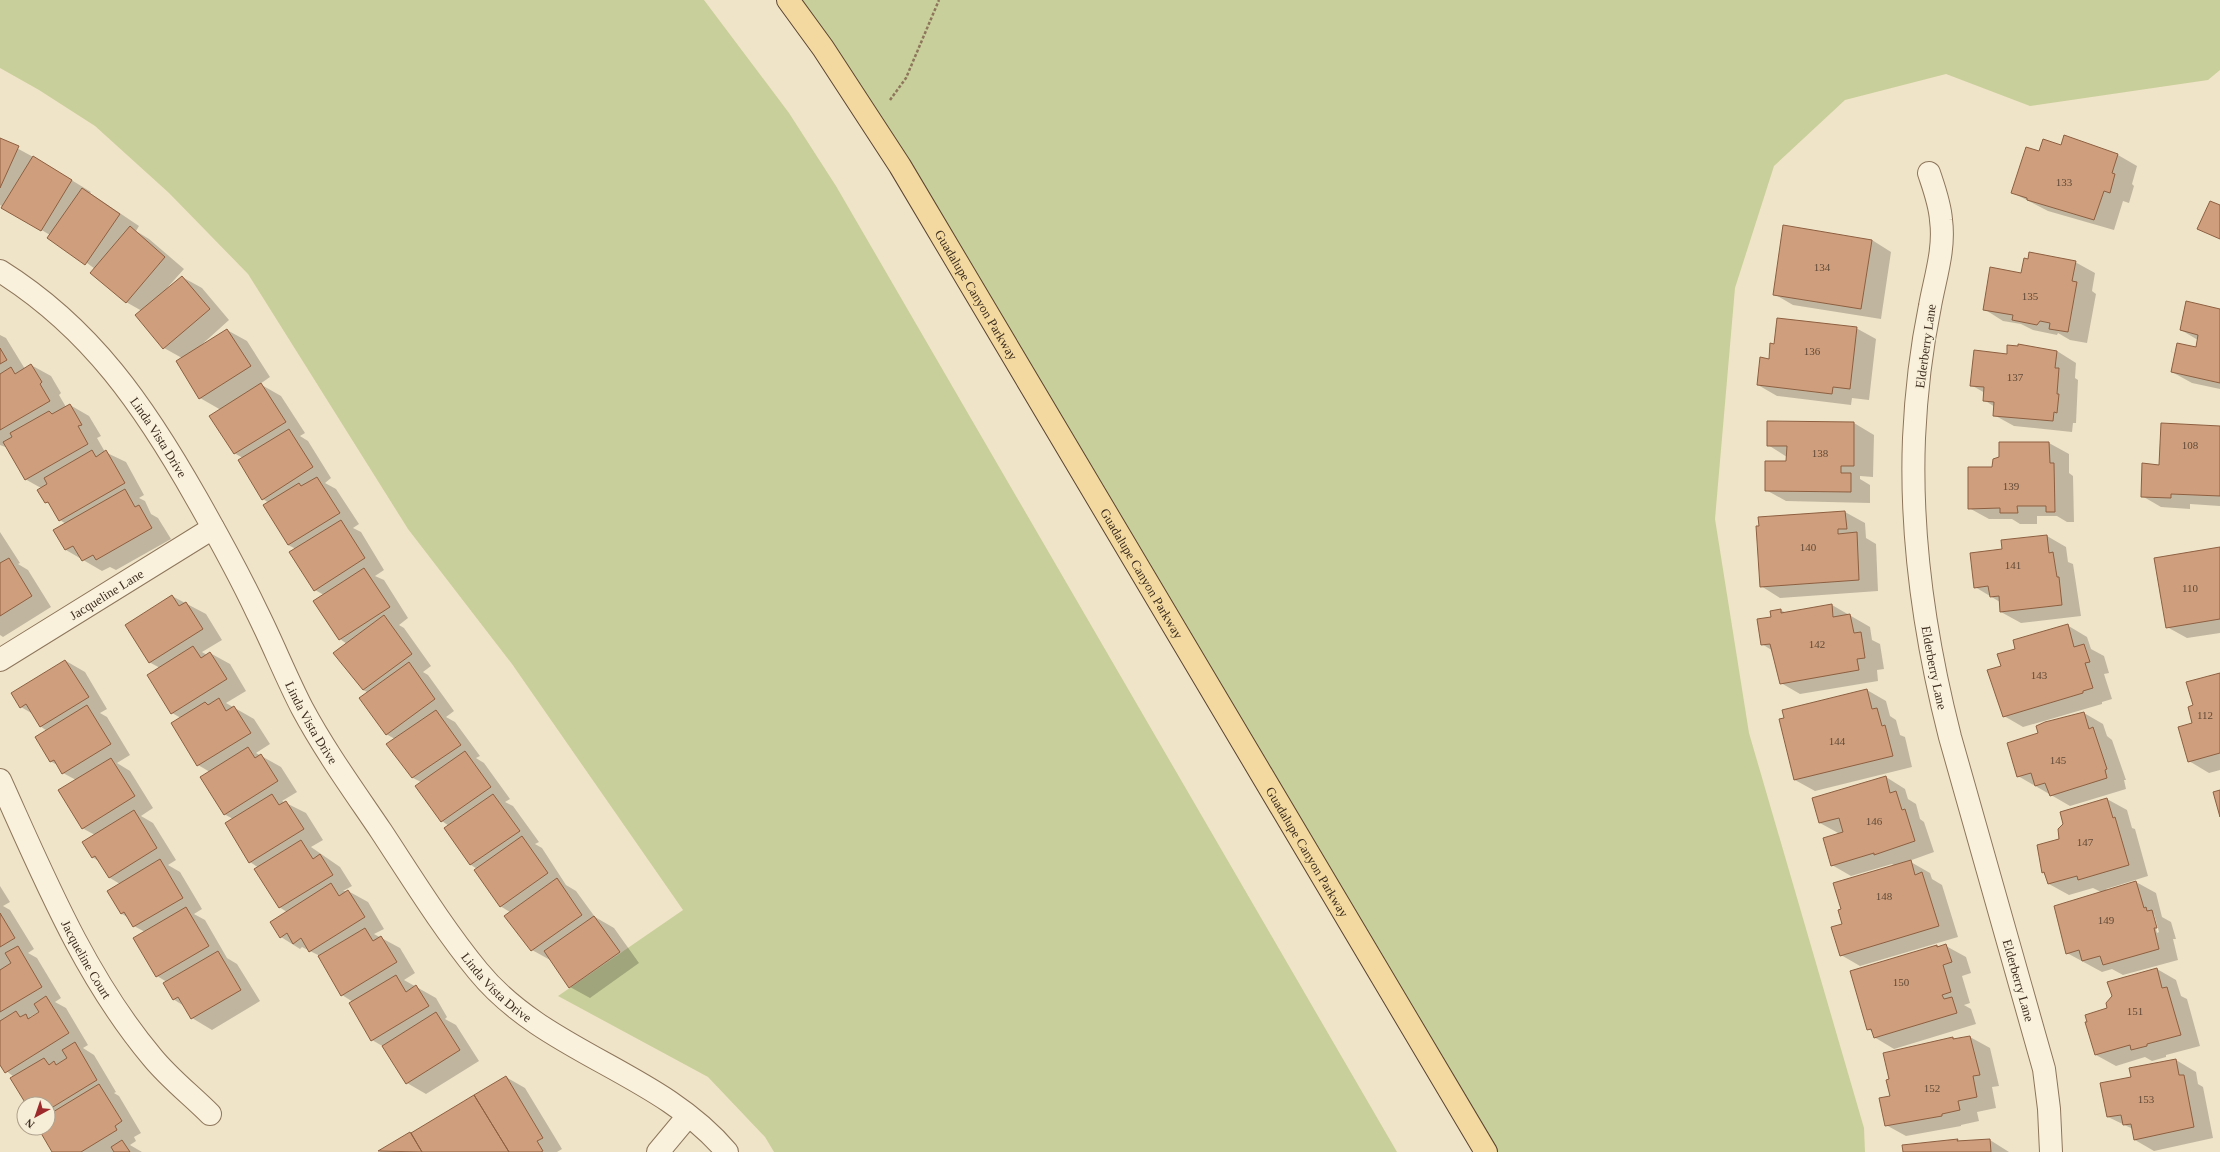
<svg xmlns="http://www.w3.org/2000/svg" width="2220" height="1152" viewBox="0 0 2220 1152" font-family="Georgia,serif">
<style>
.green{fill:#c9cf9b}
.shadow{fill:#0003;fill-rule:evenodd}
.building{fill:#cf9f7d;stroke:#8d5f41}
.lines{fill:none;stroke-linecap:round;stroke-linejoin:round}
.minor-casing{stroke:#8d765c;stroke-width:24}
.primary-casing{stroke:#5b4430;stroke-width:24}
.path{stroke:#8d765c;stroke-width:2.5;stroke-dasharray:3 2;stroke-linecap:butt}
.minor{stroke:#faf1dc;stroke-width:22}
.primary{stroke:#f3d9a0;stroke-width:22}
.labels{text-anchor:middle;stroke-width:3;stroke-linejoin:round;paint-order:stroke}
.number-label{font-size:11px;fill:#624a37}
.street-label{font-size:13px;fill:#3d2e20;stroke:#f7eed8}
</style>
<rect width="100%" height="100%" fill="#f0e4c8"/>
<path class="green" d="M0,0H704L789,113L836,186L1397,1152H774L765,1137L708,1077L558,996L683,910L512,664L408,529L248,274L169,193L95,126L39,90L0,68Z
M788,0H2220V70L2208,80L2030,106L1946,74L1845,100L1774,166L1735,288L1715,519L1749,733L1864,1128L1865,1152H1486Z"/>
<path class="shadow" d="M2065,136L2118,155L2137,166L2132,184L2134,186L2129,203L2123,201L2114,230L2048,211L2013,193L2040,152L2062,146Z
M0,139L37,159L91,192L90,193L139,226L136,231L149,239L184,269L167,288L182,277L202,288L229,320L198,348L227,330L247,341L270,377L260,384L281,396L305,433L300,436L308,441L331,478L325,483L336,489L359,524L353,528L361,532L384,570L375,576L384,580L408,618L399,625L404,628L431,666L423,672L428,675L454,711L446,717L455,722L480,756L476,758L484,763L510,799L505,802L513,806L539,842L535,844L542,848L566,885L576,891L595,917L614,928L639,963L590,998L570,987L552,961L532,950L510,912L500,906L477,869L471,865L445,829L449,826L442,821L421,782L413,778L398,756L395,739L386,734L369,693L363,690L347,644L340,639L324,595L315,590L296,549L288,545L269,503L263,499L243,458L234,453L221,410L200,398L182,358L164,348L142,311L126,302L95,269L50,235L0,205Z
M1872,240L1891,252L1881,319L1793,305L1774,294Z
M2075,262L2095,273L2092,291L2096,294L2087,343L2070,340L2058,333L2057,335L2033,330L2021,324L2003,321L1984,309L2022,274Z
M2220,310V389L2192,383L2172,372L2197,349L2198,340L2181,330Z
M1856,328L1876,339L1869,400L1852,398L1851,405L1777,396L1758,385L1770,360Z
M0,335L6,338L25,369L31,365L51,376L61,393L59,395L66,407L70,405L89,416L101,436L97,438L105,452L126,462L144,495L139,498L145,501L151,514L158,518L171,539L116,570L110,567L102,571L66,550L55,530L66,524L60,520L51,505L46,502L41,488L25,479L8,448L0,445Z
M2057,351L2076,363L2075,378L2078,380L2076,423H2073L2072,432L2014,426L1994,415L1995,407L1984,400L1985,393L1971,385L2008,355Z
M1768,422L1854,423L1874,435L1873,477L1860,476V479L1870,485V503L1786,501L1766,490L1787,462V457L1768,445Z
M2220,427V506L2190,504V509L2161,507L2142,496L2160,466Z
M2049,443L2069,454V473L2073,476L2074,522H2067L2057,516H2037V524H2020L2012,519H1989L1969,508L1992,468Z
M1845,512L1865,523L1866,538L1876,544L1878,591L1780,598L1761,586Z
M0,532L20,563L18,564L28,570L51,607L3,637L0,635Z
M2047,536L2066,547L2068,562L2073,564L2081,616L2021,623L2001,612L2000,602L1975,587L2003,550Z
M2220,548V633L2187,638L2167,627Z
M172,596L206,614L222,640L202,652L207,655L210,653L230,664L246,691L226,703L254,719L270,744L256,753L281,767L297,792L282,801L306,813L323,840L311,847L340,867L352,886L343,891H348L368,902L384,929L374,934L400,948L415,973L404,980L436,998L447,1017L445,1019L456,1025L479,1061L426,1094L407,1083L384,1047L372,1040L353,1002L342,995L320,956L302,947L300,949L281,937L287,912L279,907L259,868L250,862L233,819L224,814L210,772L198,765L172,724L181,718L172,713L160,668L149,662Z
M1832,605L1870,627L1872,640L1880,644L1884,669L1877,670L1878,681L1800,694L1781,683L1773,651L1762,644L1772,618L1781,610L1786,613Z
M2067,625L2087,637L2091,649L2104,656L2109,673L2104,674L2112,699L2102,702V704L2023,727L2004,716L2002,666L2017,649Z
M66,661L85,672L107,709L100,713L107,717L130,755L117,763L130,771L153,808L141,816L153,823L176,860L168,865L180,872L202,909L194,914L205,920L227,958L237,964L260,1001L212,1030L192,1018L184,1006L173,999L167,982L157,976L145,932L134,926L129,918L122,914L108,891L120,884L110,878L100,862L92,857L95,835L82,828L76,780L63,773L59,766L50,761L47,731L40,726L33,714L21,707Z
M2220,674V770L2209,773L2189,761L2194,706Z
M1867,690L1886,701L1890,716L1896,720L1900,735L1905,737L1912,767L1815,791L1795,780Z
M2084,713L2103,724L2107,736L2112,740L2126,780H2124L2126,789L2070,806L2018,776L2039,734Z
M1886,777L1905,789L1908,799L1916,804L1920,819L1924,822L1934,852L1909,861L1930,873L1932,879L1942,885L1958,937L1860,966L1841,955L1843,924L1895,866L1892,864L1851,876L1832,865L1840,834L1820,823Z
M2107,799L2127,810L2132,828L2135,829L2148,876L2106,889L2107,890L2136,882L2156,893L2162,917L2171,922L2176,939H2173L2178,960L2123,975L2112,969L2102,972L2067,953L2101,892L2093,888L2069,895L2049,884L2043,872L2060,839ZM2152,914H2154L2159,932L2157,933Z
M0,886L10,902L3,906L10,910L34,949L28,953L37,958L61,998L55,1002L66,1008L88,1045L83,1048L94,1055L116,1092L114,1093L119,1096L141,1133L134,1137L136,1141L130,1145L142,1152H53L39,1128H48V1104H27L14,1077L0,1066ZM40,1011L41,1013L31,1018L30,1017Z
M1936,946H1946L1966,957L1971,973L1962,976L1970,1003L1964,1005L1971,1009L1976,1024L1894,1049L1874,1037L1873,1032L1868,1029Z
M2157,969L2176,980L2181,996L2187,999L2200,1046L2166,1055V1057L2152,1061L2145,1057L2116,1066L2096,1055L2108,1009Z
M1970,1037L1990,1048L1999,1086L1992,1087L1996,1108L1977,1112L1979,1121L1961,1125V1126L1906,1136L1886,1125L1891,1097L1953,1038L1956,1040Z
M2176,1060L2196,1072L2198,1084L2203,1087L2213,1138L2154,1151L2135,1140L2133,1129L2108,1117L2132,1078Z
M506,1077L525,1088L562,1149L557,1152H379Z
M1957,1140L1961,1142L1990,1140L2009,1152H1904Z"/>
<path class="building" d="M2064,135L2118,154L2112,173L2115,174L2110,193L2104,191L2094,220L2027,200V198L2011,193L2026,147L2039,151L2043,139L2061,145Z
M0,138L19,146L0,188Z
M33,156L72,180L41,231L1,208Z
M82,188L120,214L85,265L47,238Z
M2210,201L2220,205V239L2197,229Z
M1783,225L1872,240L1861,309L1773,295Z
M130,226L165,257L126,303L90,273Z
M2029,252L2076,261L2072,281L2077,282L2068,332L2049,329L2050,323L2040,321L2037,325L2012,320L2013,315L1983,310L1990,267L2021,273L2024,258L2028,259Z
M182,276L210,309L163,349L135,315Z
M2186,301L2220,309V383L2171,372L2177,343L2196,347L2198,335L2180,330Z
M1777,318L1857,327L1850,389L1833,387L1832,394L1757,385L1760,357L1769,359L1770,343L1774,344Z
M227,329L251,366L199,399L176,361Z
M2018,344L2057,351L2055,368H2059L2057,394H2059L2057,413L2054,412L2053,421L1993,416L1994,402L1983,401L1984,387L1970,386L1974,350L2007,354V345L2018,346Z
M0,348L7,360L0,364Z
M31,364L42,382L40,384L50,401L0,430V374L11,367L15,374Z
M261,383L286,422L234,454L209,416Z
M70,404L82,425L78,426L88,444L25,480L3,442L12,437L10,433L49,411L52,414Z
M1767,421L1854,422V466H1841V473H1851V492L1765,491V461H1786L1787,446H1767Z
M2161,423L2220,426V496L2171,494V498L2141,497L2142,463L2159,465Z
M289,429L313,467L262,500L238,460Z
M1999,442H2049L2050,463H2054L2055,512H2046V506H2017L2018,513H2000V508L1968,509V467H1992L1993,459L1999,457Z
M92,450L96,457L106,450L125,483L59,521L48,502L45,503L37,490L47,484L44,478Z
M317,477L340,513L288,545L263,505L299,483L301,486Z
M125,489L135,507L139,505L152,528L96,560L93,555L82,561L73,546L65,550L53,530Z
M1845,511L1847,529H1838V534L1857,532L1859,580L1760,587L1756,526H1759L1758,517Z
M341,520L365,558L314,591L289,552Z
M2047,535L2049,553L2053,552L2057,577H2059L2062,605L2000,612L1999,596L1990,597L1988,586L1974,588L1970,553L2002,549L2001,540Z
M2220,547V619L2166,628L2154,558Z
M9,558L32,596L0,616V563Z
M364,568L390,607L339,640L313,601Z
M172,595L179,606L186,602L203,629L149,663L125,625Z
M1832,604L1833,617L1850,614L1854,633L1861,632L1865,658L1857,659L1859,670L1780,684L1770,644L1761,645L1757,619L1771,617L1770,611L1781,609V613Z
M384,615L412,654L363,690L333,653Z
M2068,624L2074,647L2084,644L2090,662L2085,663L2093,688L2083,691V693L2003,717L1987,670L2001,666L1997,654L2015,649L2013,640Z
M193,646L201,658L210,652L227,679L171,714L147,675Z
M65,660L89,697L40,727L26,704L20,708L11,693Z
M409,662L435,699L386,735L359,698Z
M2220,673V753L2188,762L2178,727L2192,723L2188,707L2193,705L2186,682Z
M1867,689L1872,709L1877,708L1882,726L1885,725L1893,756L1794,780L1779,719L1784,718L1782,710Z
M219,698L226,711L234,706L251,733L197,766L171,723L205,702L208,705Z
M87,705L111,744L62,774L54,760L50,762L35,737Z
M436,710L461,745L412,778L386,744Z
M2084,712L2089,729L2093,727L2107,769L2105,770L2107,778L2050,796L2045,783L2035,786L2031,773L2017,777L2007,743L2038,733L2036,726L2045,722Z
M248,747L255,758L261,754L278,781L224,815L200,777Z
M465,751L491,787L441,822L415,786Z
M111,758L135,796L82,829L58,790Z
M1886,776L1890,793L1896,791L1902,810L1905,809L1915,841L1874,855V853L1831,866L1823,838L1843,832L1839,818L1819,823L1812,798Z
M2220,790V817L2213,792Z
M272,794L279,805L286,801L304,829L249,863L225,823Z
M493,794L520,831L470,865L444,828Z
M2107,798L2113,818L2115,817L2129,865L2078,880L2077,876L2048,884L2044,872L2042,873L2037,845L2059,839L2058,829L2063,824L2060,812Z
M134,810L157,848L109,878L95,856L92,858L82,842Z
M522,836L548,873L500,907L474,870Z
M301,840L313,859L320,854L333,875L279,908L254,869Z
M160,859L183,898L133,927L124,912L121,914L107,891Z
M1911,860L1915,875L1922,872L1939,926L1840,956L1831,927L1842,924L1838,910L1841,909L1833,883Z
M557,878L582,915L531,951L504,916Z
M2136,881L2144,908L2146,907L2147,911L2152,910L2157,928H2154L2159,949L2103,965L2100,956L2082,961L2079,950L2066,954L2054,906Z
M331,883L339,896L348,890L365,917L309,952L301,938L293,944L287,933L280,938L270,922Z
M186,907L209,946L156,977L133,938Z
M0,913L15,938L0,947Z
M594,916L620,952L569,988L544,951Z
M365,928L373,941L381,936L397,962L341,996L318,956Z
M1946,944L1952,962L1943,965L1951,992L1942,995L1944,999L1952,997L1957,1013L1874,1038L1871,1029L1867,1030L1850,971L1937,945V947Z
M18,946L42,987L0,1012V970L11,963L5,953Z
M218,951L241,990L191,1019L178,997L173,1000L163,983Z
M2157,968L2162,988L2167,987L2181,1035L2147,1044V1046L2131,1050L2130,1045L2095,1055L2085,1022H2087L2085,1015L2107,1008L2106,1003L2112,996L2107,982Z
M396,975L406,992L416,985L429,1006L371,1041L349,1003Z
M46,996L69,1033L5,1073L0,1065V1021L16,1011L20,1017L26,1014L28,1019L39,1012L34,1004Z
M436,1012L460,1050L406,1084L382,1046Z
M1970,1036L1980,1075L1973,1076L1977,1097L1958,1101L1960,1110L1942,1114V1116L1885,1126L1879,1098L1890,1096L1886,1080L1889,1079L1883,1053L1953,1037V1039Z
M75,1042L97,1080L48,1110V1104H26L10,1078L44,1058L49,1065L54,1061L56,1065L67,1058L62,1050Z
M2176,1059L2179,1075H2184L2194,1127L2134,1140L2131,1124L2123,1125L2121,1115L2107,1117L2100,1083L2131,1077L2129,1068Z
M506,1076L543,1138L537,1141L543,1151L541,1152H509L474,1095Z
M99,1084L122,1121L115,1126L117,1130L81,1152H52L38,1128H48V1115Z
M474,1095L509,1152H422L411,1133Z
M410,1132L422,1152L378,1151Z
M1958,1139L1957,1141L1990,1139L1991,1152H1903L1902,1145Z
M122,1140L130,1152H114L111,1147Z"/>
<g class="lines">
<defs>
<g id="minor">
<path id="s1" d="M1929,173C1934,188 1940,204 1941,220C1945,249 1935,278 1930,306C1921,350 1916,394 1914,438C1910,540 1925,639 1950,737L2044,1069L2049,1109L2051,1152"/>
<path id="s2" d="M0,271C91,328 145,407 197,499C218,536 239,574 257,612C273,644 286,677 302,708C325,751 354,791 381,831C412,878 442,927 478,971C545,1053 660,1072 727,1152"/>
<path id="s3" d="M0,660L213,528"/>
<path id="s4" d="M0,780C43,875 84,976 152,1057C169,1078 191,1095 210,1114"/>
<path d="M658,1152L688,1116"/>
</g>
<g id="primary">
<path id="s5" d="M788,0L823,48L900,166L1486,1152"/>
</g>
</defs>
<use href="#minor" class="minor-casing"/>
<use href="#primary" class="primary-casing"/>
<path class="path" d="M890,100L906,78L939,0"/>
<use href="#minor" class="minor"/>
<use href="#primary" class="primary"/>
</g>
<g class="labels">
<g class="number-label">
<text x="2064" y="186">133</text>
<text x="1822" y="271">134</text>
<text x="2030" y="300">135</text>
<text x="1812" y="355">136</text>
<text x="2015" y="381">137</text>
<text x="2190" y="449">108</text>
<text x="1820" y="457">138</text>
<text x="2011" y="490">139</text>
<text x="1808" y="551">140</text>
<text x="2013" y="569">141</text>
<text x="2190" y="592">110</text>
<text x="1817" y="648">142</text>
<text x="2039" y="679">143</text>
<text x="2205" y="719">112</text>
<text x="1837" y="745">144</text>
<text x="2058" y="764">145</text>
<text x="1874" y="825">146</text>
<text x="2085" y="846">147</text>
<text x="1884" y="900">148</text>
<text x="2106" y="924">149</text>
<text x="1901" y="986">150</text>
<text x="2135" y="1015">151</text>
<text x="1932" y="1092">152</text>
<text x="2146" y="1103">153</text>
</g>
<g class="street-label">
<text dy="5" stroke="none"><textPath href="#s5" startOffset="350">Guadalupe Canyon Parkway</textPath></text>
<text transform="translate(1925 346) rotate(-82)" y="5">Elderberry Lane</text>
<text dy="5" stroke="none"><textPath href="#s2" startOffset="232">Linda Vista Drive</textPath></text>
<text dy="5" stroke="none"><textPath href="#s5" startOffset="674">Guadalupe Canyon Parkway</textPath></text>
<text dy="5" stroke="none"><textPath href="#s3" startOffset="125">Jacqueline Lane</textPath></text>
<text dy="5" stroke="none"><textPath href="#s1" startOffset="500">Elderberry Lane</textPath></text>
<text dy="5" stroke="none"><textPath href="#s2" startOffset="556">Linda Vista Drive</textPath></text>
<text dy="5" stroke="none"><textPath href="#s5" startOffset="998">Guadalupe Canyon Parkway</textPath></text>
<text dy="5" stroke="none"><textPath href="#s4" startOffset="199">Jacqueline Court</textPath></text>
<text dy="5" stroke="none"><textPath href="#s1" startOffset="824">Elderberry Lane</textPath></text>
<text dy="5" stroke="none"><textPath href="#s2" startOffset="880">Linda Vista Drive</textPath></text>
</g>
</g>
<g transform="translate(36 1116) rotate(220)"><circle r="19" fill="#f7eed8" stroke="#ada18e"/>
<path d="M0-3L7 15L0 10L-7 15Z" fill="#9e2a2b"/>
<text y="-6" font-size="11" font-weight="bold" text-anchor="middle" fill="#3d2e20">N</text>
</g>
</svg>
